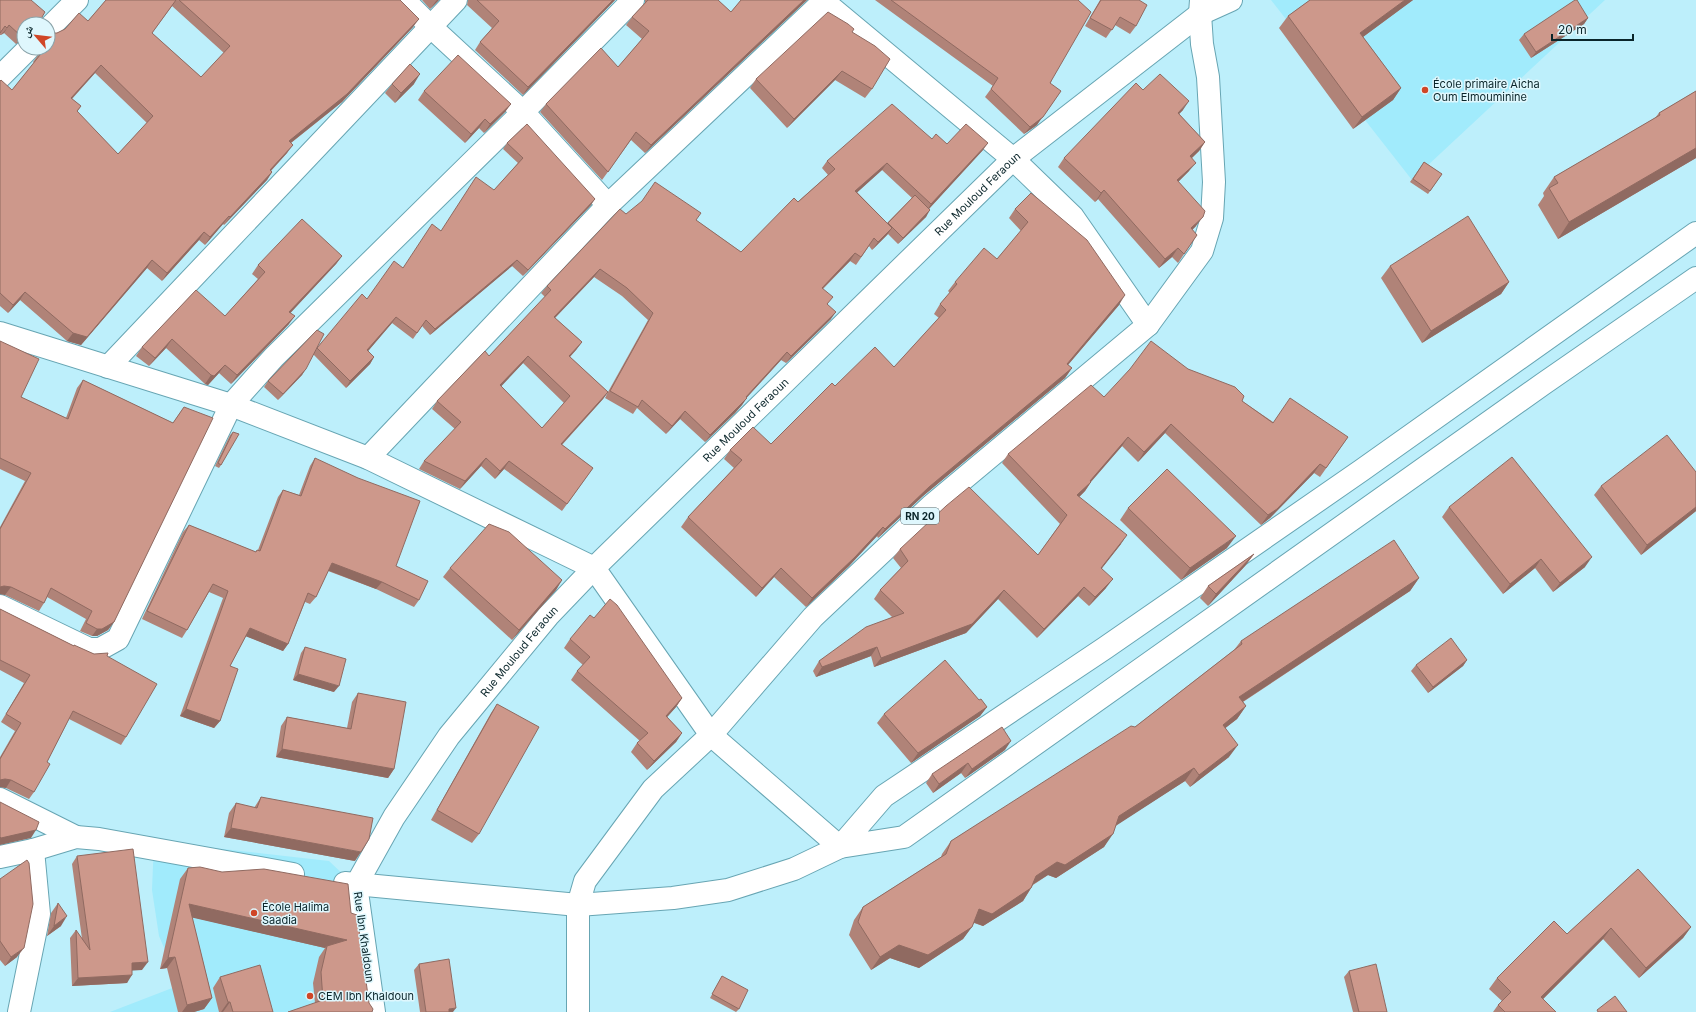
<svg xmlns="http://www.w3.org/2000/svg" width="1696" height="1012" viewBox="0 0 1696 1012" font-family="Inter,'Noto Naskh Arabic',sans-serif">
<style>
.built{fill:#a1ebfc}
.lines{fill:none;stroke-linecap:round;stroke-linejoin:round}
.street-casing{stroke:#67a5b3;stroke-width:24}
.secondary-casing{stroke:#67a5b3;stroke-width:24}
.primary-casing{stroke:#67a5b3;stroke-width:24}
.street{stroke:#fff;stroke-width:22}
.secondary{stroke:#fff;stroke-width:22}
.primary{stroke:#fff;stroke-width:22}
.wall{fill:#b08378;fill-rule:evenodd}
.shaded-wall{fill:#906a61}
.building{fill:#cd988b;stroke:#906a61;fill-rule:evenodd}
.poi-dot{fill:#d04627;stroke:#dff7fd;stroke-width:1.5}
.labels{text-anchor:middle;stroke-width:3;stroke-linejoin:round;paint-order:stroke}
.shield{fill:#dff7fd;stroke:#4a6469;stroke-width:1}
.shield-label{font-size:10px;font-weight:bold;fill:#0a252a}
.poi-label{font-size:11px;fill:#0a252a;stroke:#dff7fd;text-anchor:start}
.street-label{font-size:11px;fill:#0a252a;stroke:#dff7fd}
</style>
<rect width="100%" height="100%" fill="#bdeffb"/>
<path class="built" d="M1271,0H1605L1412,180Z
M154,841L329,861L348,879L364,1012H110L180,985L159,936L152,890Z"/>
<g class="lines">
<defs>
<g id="street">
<path d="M404,0L431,27L523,112L608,205"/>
<path d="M822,0L1013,159L1073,217L1148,325"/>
<path d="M48,29L77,0"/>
<path d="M0,77L29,48"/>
<path d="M0,333L231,405L368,458L594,568L711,735L840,847"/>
<path d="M108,367L456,0"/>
<path d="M368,458L608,205L825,0"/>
<path d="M0,606L89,649H100L118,639L231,405L274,357L523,112L633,0"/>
<path d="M0,799L76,837"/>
<path d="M0,857L33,850L76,837L99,839L293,874"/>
<path d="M345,883L578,905"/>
<path d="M19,1012L39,914L33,850"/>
<path id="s1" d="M374,1012L356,885L394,817L449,736L548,616L594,568L1013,159L1200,14L1231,0"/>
</g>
<path id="secondary" d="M840,847L884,796L1105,648L1362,470L1696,233
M578,905L673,898L728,890L794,869L840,847L904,837L1543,384L1696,278"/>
<path id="primary" d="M578,1012V905L585,881L653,789L711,735L813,617L931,506L1148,325L1202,251L1212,218L1214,182L1208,77L1202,44L1200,14L1201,0"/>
</defs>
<use href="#street" class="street-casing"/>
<use href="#secondary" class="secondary-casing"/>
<use href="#primary" class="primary-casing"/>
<use href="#street" class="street"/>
<use href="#secondary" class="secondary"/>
<use href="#primary" class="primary"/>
</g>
<path class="wall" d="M0,0L24,24V37L16,44L4,33L1,35H0Z
M106,0H400L413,27L342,102L291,143L287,153L271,171L272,172L267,180L224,225L223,224L205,245L199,240L162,281L147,268L81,345L67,341L20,300L8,313L0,306V81L12,90L34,63L33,62L41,51V48H48L51,33H57L88,21ZM172,6L224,53L201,77L152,33ZM95,73L147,123L118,154L77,112L81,106L72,99Z
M422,0H439L430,9Z
M468,0H615L523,95L475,50L480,42L492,28L467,5Z
M645,0H718L731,12L741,0H807L645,153L631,140L602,180L540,112L546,104L618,67L642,39L626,25L632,17L645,3Z
M875,0H1078L1037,125L1024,134L985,97L993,86Z
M1100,0H1139L1136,26L1130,34L1115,25L1106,38L1085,26Z
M1310,0H1413L1363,37L1401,88L1393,100L1353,129L1279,28L1288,16Z
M1588,18L1584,24L1531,58L1519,40L1524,34Z
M852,32L872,89L865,98L835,80L787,128L750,88L756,79Z
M392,84H414L395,103L385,93Z
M1143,90L1183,110L1179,114L1205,142L1199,151L1192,158L1189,171L1178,182L1196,226L1192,230L1197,235L1178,263L1172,257L1159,268L1098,199L1095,202L1058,167L1064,158Z
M424,91L511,104L505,112L484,133L479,128L465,143L418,100Z
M1696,91V158L1558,239L1538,205L1544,196L1543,193L1554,177L1655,118L1659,113Z
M932,139L947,144L983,150L929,209L926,217L898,244L888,234L872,250L869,246L856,265L850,261L823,289L828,305L831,319L786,363L781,360L747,397L742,405L735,413L705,442L680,419L666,434L637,408L633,414L605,398L608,392L603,399L562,445L593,468L562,511L504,469L495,479L481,466L460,489L419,469L424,461L455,429L432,409L437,401L489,356L545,297L541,293L547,286L626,214L696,220L741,252L828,175L822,168L827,161ZM882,170L912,198L887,223L857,192ZM594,277L622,296L648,320L608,392L570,357L576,350L582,342L555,318ZM523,363L564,403L542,428L501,386Z
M507,143L591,205L523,276L512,266L430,335L422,326L413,339L392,323L368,351L374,357L370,364L346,388L313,354L302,375L278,400L264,387L268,381L313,354L317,348L367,299L403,268L441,231L494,190L518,163L503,149Z
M1424,162L1442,174L1428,194L1410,182Z
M1015,209L1119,305L1068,365L1072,368L1065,378L923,496L878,538L877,536L849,566L806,607L774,577L756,597L681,527L688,517L734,468L724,459L730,450L771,444L835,386L894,367L939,318L934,314L940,304L950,293L948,291L955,282L997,259L1021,231L1009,218Z
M342,256L336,264L290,313L289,324L231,384L219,373L208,385L205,384L166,348L149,366L136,356L142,347L225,316L258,279L252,274L258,265Z
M1390,266L1509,282L1501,294L1422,343L1381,278Z
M0,341L21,397L66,418L77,388L83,380L173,423L184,407L114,622L108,630L97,636H92L80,631L86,619L47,597L44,603L39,611L5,595L0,594V527L25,481L0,469Z
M1188,369L1242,401L1273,422L1348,437L1320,477L1314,473L1270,518L1261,525L1165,433L1138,462L1122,446L1091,482L1085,491L1079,497L1121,544L1102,568L1106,588L1089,606L1078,596L1037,638L998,599L966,633L874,667L871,656L816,677L813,671L819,661L892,617L874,599L880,590L901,568L893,558L900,549L1038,555L1060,524L1002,463L1008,454L1104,397Z
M233,432L221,465L219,468L215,466L230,435Z
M315,458L396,566L419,600L414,607L376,589L328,571L316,597L310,604L305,602L288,644L283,651L246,636L230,666L220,721L214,728L180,716L223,598L209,592L187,630L182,638L142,619L183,532L189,525L256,552L258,550L278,497L283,490L299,495L310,466Z
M1696,472V511L1641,555L1594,495L1601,486Z
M1449,507L1585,567L1553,592L1535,568L1503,594L1442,517Z
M1128,508L1227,548L1181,580L1120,520Z
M1254,554L1245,566L1208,606L1200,598L1208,586Z
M450,568L562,580L556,590L512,640L443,577Z
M1419,578L1410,591L1243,702L1246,706L1237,719L1225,728L1229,757L1190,787L1185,781L1116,825L1104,847L1056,878L1048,875L1033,885L1023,901L983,926L974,923L963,939L919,968L890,958L871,970L849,935L854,920L863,907L941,857L942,854L951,841L1135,727L1234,650L1241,641Z
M0,609L74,646L94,654L107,656L126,737L121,745L69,719L47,762L34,792L29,799L6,788L0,787V757L15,731L1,722L24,683L0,670Z
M570,639L682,698L676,707L667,717L682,733L676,742L647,770L631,752L637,743L640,741L571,680L577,671L583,665L564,648Z
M305,647L334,692L293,680L301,653Z
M1467,660L1463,666L1428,693L1411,671L1416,665Z
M358,693L394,769L388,778L276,757L281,726L287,717L347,728L352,702Z
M497,704L479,834L472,843L431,820L491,713Z
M987,707L980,716L911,763L877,723L884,714Z
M1005,750L965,778L961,773L933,793L926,783L932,774Z
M261,797L355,861L224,837L229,813L236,803L254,808Z
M77,856L142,970H132L127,983L72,986L70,938L76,930L82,939L72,864Z
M188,868L351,913L369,1003H315L313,983L319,957L325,948L192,917L212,998L204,1009L194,1012H178L167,968L160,969L180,879Z
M1638,869L1691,927L1683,938L1639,978L1603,939L1543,999L1556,1012H1493L1498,1005L1502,1001L1489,989L1497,978L1567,934Z
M0,879L17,957L5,966L0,960Z
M58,903L61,926L47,936L51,913Z
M419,964L453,1012H420L414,970Z
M1349,971L1387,1012H1353L1344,977Z
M722,976L739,1009L736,1012L710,998Z
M220,977L273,1012H219L213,988Z"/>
<path class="shaded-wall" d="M437,0H439L430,9L436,1Z
M613,0H615L523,95L528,87Z
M804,0H807L645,153L651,145Z
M1405,0H1413L1352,45L1360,33Z
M1588,18L1584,24L1531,58L1536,52Z
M419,19L413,27L342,102L283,149L289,141Z
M9,25L4,33L1,35L7,28Z
M24,34V37L16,44L21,36Z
M101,65L95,73L65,106L71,98Z
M842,71L835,80L787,128L794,119Z
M420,74L414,84L395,103L401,93Z
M1401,88L1393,100L1353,129L1362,117Z
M1061,91L1037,125L1024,134L1030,127Z
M1189,101L1183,110L1172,121L1178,113Z
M511,104L505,112L484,133L490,124Z
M485,119L479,128L465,143L471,134Z
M1205,142L1199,151L1184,165L1190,156Z
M988,143L983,150L926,212L931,204Z
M293,145L287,153L264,178L270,170Z
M1696,148V158L1558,239L1569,222Z
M887,163L882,170L850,199L855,191Z
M1196,163L1189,171L1171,189L1177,180Z
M272,172L267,180L224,225L230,217Z
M1104,190L1098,199L1095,202L1101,193Z
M595,199L591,205L523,276L528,270Z
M930,210L926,217L898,244L903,238Z
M229,216L223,224L205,245L210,237Z
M1203,217L1196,226L1185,237L1191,228Z
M892,228L887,235L872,250L878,242Z
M204,232L199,240L162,281L167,273Z
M1178,248L1172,257L1159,268L1165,259Z
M855,253L850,261L816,295L822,288Z
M342,256L336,264L283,321L289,312Z
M152,260L147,268L81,345L67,341L73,333Z
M517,260L512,266L430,335L435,329Z
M600,269L594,277L549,324L554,317Z
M1509,282L1501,294L1422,343L1431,331Z
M25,292L20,300L8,313L13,305Z
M1125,295L1119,305L1061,373L1067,364Z
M836,312L831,319L786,363L791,356Z
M295,316L289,324L231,384L237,375Z
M396,317L392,323L363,357L367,350Z
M172,339L166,348L149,366L155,358Z
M582,342L576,350L563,364L569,356Z
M787,352L781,360L741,404L746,397Z
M528,356L523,363L495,393L500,385Z
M374,357L370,364L346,388L350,381Z
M225,365L219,373L208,385L205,384L211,375Z
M1072,368L1065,378L923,496L878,538L885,529L929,487Z
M306,369L302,375L278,400L283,394Z
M608,392L603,399L555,452L561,444Z
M747,398L742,405L735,413L705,442L710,435Z
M685,411L680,419L666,434L672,426Z
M1171,424L1165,433L1138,462L1144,452Z
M1128,437L1122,446L1088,485L1091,482L1085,491L1071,505L1077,495Z
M486,458L481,466L460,489L465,481Z
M509,461L504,469L495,479L500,471Z
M1320,464L1314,473L1270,518L1261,525L1268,515Z
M1696,507V511L1641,555L1647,545Z
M883,527L877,536L849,566L806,607L812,598Z
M1127,535L1121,544L1095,577L1101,568Z
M1236,536L1227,548L1181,580L1190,568Z
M1254,554L1245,566L1208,606L1216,594Z
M1592,557L1585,567L1553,592L1560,583Z
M1541,559L1535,568L1503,594L1510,584Z
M332,563L382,582L376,589L327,570Z
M781,568L774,577L756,597L762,588Z
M1419,578L1410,591L1230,710L1239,697Z
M1113,579L1106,588L1089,606L1095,597Z
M562,580L556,590L512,640L519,630Z
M4,586L11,587L5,595L0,594V587Z
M1084,587L1078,596L1037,638L1044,629Z
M1004,590L998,599L966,633L874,667L881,658Z
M114,622L108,630L97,636H92L97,629Z
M250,628L288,644L283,651L245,636Z
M877,647L871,656L816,677L822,667Z
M1467,660L1463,666L1428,693L1433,687Z
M298,674L339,686L334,692L293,680Z
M682,698L676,707L660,725L666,716Z
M1246,706L1237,719L1214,737L1223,725Z
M987,707L980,716L911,763L918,753Z
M186,709L220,721L214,728L180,716Z
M682,733L676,742L647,770L654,761Z
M1011,741L1005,750L965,778L972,769Z
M1238,745L1229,757L1190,787L1199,775Z
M282,749L394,769L388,778L276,757Z
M968,763L961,773L933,793L939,784Z
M1194,768L1185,781L1111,829L1119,816Z
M5,779L11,780L6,788L0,787V780Z
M231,828L361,852L355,861L224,837Z
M36,830L31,838L0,845V837Z
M1113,834L1104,847L1056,878L1048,875L1027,888L1036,876L1057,862Z
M1031,888L1023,901L983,926L970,921L979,909Z
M189,904L347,940L327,946L325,948L181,915Z
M67,916L61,926L47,936L54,926Z
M972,927L963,939L919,968L890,958L871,970L880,957L899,945Z
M1691,927L1683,938L1639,978L1646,968Z
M1611,928L1603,939L1534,1008L1541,997Z
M24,948L17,957L5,966L11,957Z
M175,957L167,968L160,969L168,958Z
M148,962L142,970L126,971L132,963Z
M132,975L127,983L72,986L78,978Z
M212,998L204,1009L194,1012H182L187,1005Z
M228,1002H230L223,1012H221Z
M456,1008L453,1012H446L449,1009Z"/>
<path class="building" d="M0,0H31L45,12L42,17L41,24H24V34L21,36L9,25L7,28L5,26L0,33Z
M106,0H176L152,33L201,77L230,46L179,0H400L419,19L347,94L289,141L293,145L270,170L272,172L230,217L229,216L210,237L204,232L167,273L152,260L87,337L73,333L25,292L13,305L0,293V81L1,80L12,90L40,55L38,54L43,48H48V32L51,33H57L65,29L79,13L88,21ZM101,65L153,116L118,154L77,111L81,106L71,98Z
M477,0H613L528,87L480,42L499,21Z
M648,0H718L731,12L741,0H804L651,145L636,132L608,172L546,104L601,48L618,67L649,31L632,17Z
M891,0H1078L1091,12L1050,83L1061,91L1043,117L1030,127L991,89L998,78Z
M1101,0H1139L1147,5L1136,26L1120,17L1112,30L1090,18Z
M1310,0H1405L1360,33L1401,88L1362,117L1288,16Z
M1575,0H1577L1588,18L1536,52L1524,34Z
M828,12L848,24L854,29L852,32L875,46L890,59L872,89L842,71L794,119L756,79Z
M458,55L511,104L490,124L485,119L471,134L424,91Z
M410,64L420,74L401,93L392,84Z
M1160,74L1189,101L1178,113L1205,142L1190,156L1196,163L1177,180L1205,211L1203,217L1191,228L1197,235L1184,254L1178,248L1165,259L1104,190L1101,193L1064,158L1136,83L1143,90Z
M1696,91V148L1569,222L1549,188L1558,183L1554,177L1660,115L1659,113Z
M892,104L932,139L936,134L947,144L966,124L988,143L931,204L887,163L855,191L892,228L878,242L874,238L861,257L855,253L822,288L833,297L827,304L836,312L791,356L787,352L746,397L747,398L710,435L685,411L672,426L642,400L638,407L610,391L653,313L627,288L600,269L554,317L582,342L569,356L608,392L561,444L593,468L567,504L509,461L500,471L486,458L465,481L424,461L461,422L437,401L485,351L489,356L551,290L547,286L620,209L626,214L642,201L655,182L701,213L696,220L741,252L794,198L798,202L835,169L827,161ZM528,356L570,396L542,428L500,385Z
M527,124L595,199L528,270L517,260L435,329L426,320L417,333L396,317L367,350L374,357L350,381L317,348L362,294L367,299L394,261L403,268L432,224L441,231L476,177L494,190L523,158L507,143Z
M1424,162L1442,174L1430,191L1413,179Z
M1031,193L1087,240L1125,295L1067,364L1072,368L929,487L885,529L883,527L855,557L812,598L781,568L762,588L688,517L742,460L730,450L753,427L771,444L832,383L835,386L875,347L894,367L946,310L940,304L957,284L955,282L984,248L997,259L1028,222L1015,209Z
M915,195L930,210L903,238L888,223Z
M1468,216L1509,282L1431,331L1390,266Z
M302,219L342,256L289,312L295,316L237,375L225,365L214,376L211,375L172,339L155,358L142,347L196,290L225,316L265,272L258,265Z
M317,330L324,334L306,369L283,394L268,381Z
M0,341L39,359L21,397L68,419L83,380L173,423L184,407L213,418L114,622L102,629H97L86,623L92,611L51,588L44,603L11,587L4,586L0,587V529L31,473L0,458Z
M1151,341L1188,369L1235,387L1244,396L1242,401L1273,423L1290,398L1348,437L1326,468L1320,464L1277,509L1268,515L1171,424L1144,452L1128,437L1090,481L1091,482L1077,495L1127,535L1101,568L1113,579L1095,597L1084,587L1044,629L1004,590L972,624L881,658L877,647L822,667L819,661L866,627L904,613L880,590L908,561L900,549L946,506L969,487L1038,555L1067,515L1008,454L1091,385L1104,397L1130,369Z
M233,432L239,434L221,465L218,463Z
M1667,435L1696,472V507L1647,545L1601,486Z
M1512,457L1592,557L1560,583L1541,559L1510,584L1449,507Z
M315,458L358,478L420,501L396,566L428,581L419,600L382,582L332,563L316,597L308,593L288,644L250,628L230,666L238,669L220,721L186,709L228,591L213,584L187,630L147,611L189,525L256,552L257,550L260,551L283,490L301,496Z
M1167,469L1236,536L1190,568L1128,508Z
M489,524L509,532L562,580L519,630L450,568Z
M1394,540L1419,578L1239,697L1246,706L1223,725L1238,745L1199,775L1194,768L1119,816L1113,834L1065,865L1057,862L1036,876L1031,888L992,914L979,909L972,927L928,955L899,945L880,957L858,922L863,907L946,854L951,841L1131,726L1135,727L1242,644L1241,641Z
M1254,554L1216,594L1208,586Z
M610,599L617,605L682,698L666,716L682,733L654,761L637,743L648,733L577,671L590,657L570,639L590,615L594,618Z
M0,609L74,646V645L94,654L108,653L107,656L157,684L126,737L73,711L47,762L50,764L34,792L11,780L5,779L0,780V759L21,723L6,714L30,675L0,660Z
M1451,638L1467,660L1433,687L1416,665Z
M305,647L346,659L339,686L298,674Z
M945,660L979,700L981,699L987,707L918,753L884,714Z
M358,693L406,702L394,769L282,749L287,717L351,729Z
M497,704L539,727L479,834L437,810Z
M1002,727L1011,741L972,769L968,763L939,784L932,774Z
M261,797L373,818L369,839L361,852L231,828L236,803L257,808Z
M0,802L39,822L36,830L1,838L0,837Z
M133,849L148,962L132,963V975L78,978L76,930L90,950L77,856Z
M27,860L29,863L33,904L24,948L11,957L0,941V879Z
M200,867L222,872L264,869L348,884L351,913L357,915L369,1003L373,1009L372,1012H288L323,1000L321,972L327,946L347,940L189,904L212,998L187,1005L175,957L168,958L188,868Z
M1638,869L1691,927L1646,968L1611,928L1541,997L1556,1012H1505L1498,1005L1511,992L1497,978L1554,921L1567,934Z
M58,903L67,916L54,926Z
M449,959L456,1008L449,1009V1012H426L419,964Z
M1376,964L1387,1012H1359L1349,971Z
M260,965L273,1012H233L230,1002H228L220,977Z
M722,976L748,990L739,1009L712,994Z
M1615,996L1627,1012H1598L1597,1010Z"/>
<g class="poi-dot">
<circle cx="1425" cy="90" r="4"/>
<circle cx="254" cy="913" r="4"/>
<circle cx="310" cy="996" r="4"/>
</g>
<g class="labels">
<rect class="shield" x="901" y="508" width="38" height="16" rx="3"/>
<g class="shield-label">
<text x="920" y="520">RN 20</text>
</g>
<g class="poi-label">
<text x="1433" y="88">École primaire Aicha<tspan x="1433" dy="13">Oum Elmouminine</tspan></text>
<text x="262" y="911">École Halima<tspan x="262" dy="13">Saadia</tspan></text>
<text x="318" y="1000">CEM Ibn Khaldoun</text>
</g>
<g class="street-label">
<text dy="4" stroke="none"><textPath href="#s1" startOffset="1062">Rue Mouloud Feraoun</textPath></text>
<text dy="4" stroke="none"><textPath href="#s1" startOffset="738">Rue Mouloud Feraoun</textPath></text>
<text dy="4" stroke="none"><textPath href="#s1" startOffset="414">Rue Mouloud Feraoun</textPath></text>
<text transform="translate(364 937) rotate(82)" y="4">Rue Ibn Khaldoun</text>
</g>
</g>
<g transform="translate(36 36) rotate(298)"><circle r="19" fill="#dff7fd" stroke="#8aa3a9"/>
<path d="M0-3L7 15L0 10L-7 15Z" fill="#d04627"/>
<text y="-6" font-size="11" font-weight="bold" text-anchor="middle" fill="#0a252a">ش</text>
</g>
<path d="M1552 34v6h81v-6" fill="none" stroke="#0a252a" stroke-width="2"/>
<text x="1558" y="34" font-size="12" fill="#0a252a" stroke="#dff7fd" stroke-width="3" paint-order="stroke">20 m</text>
</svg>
